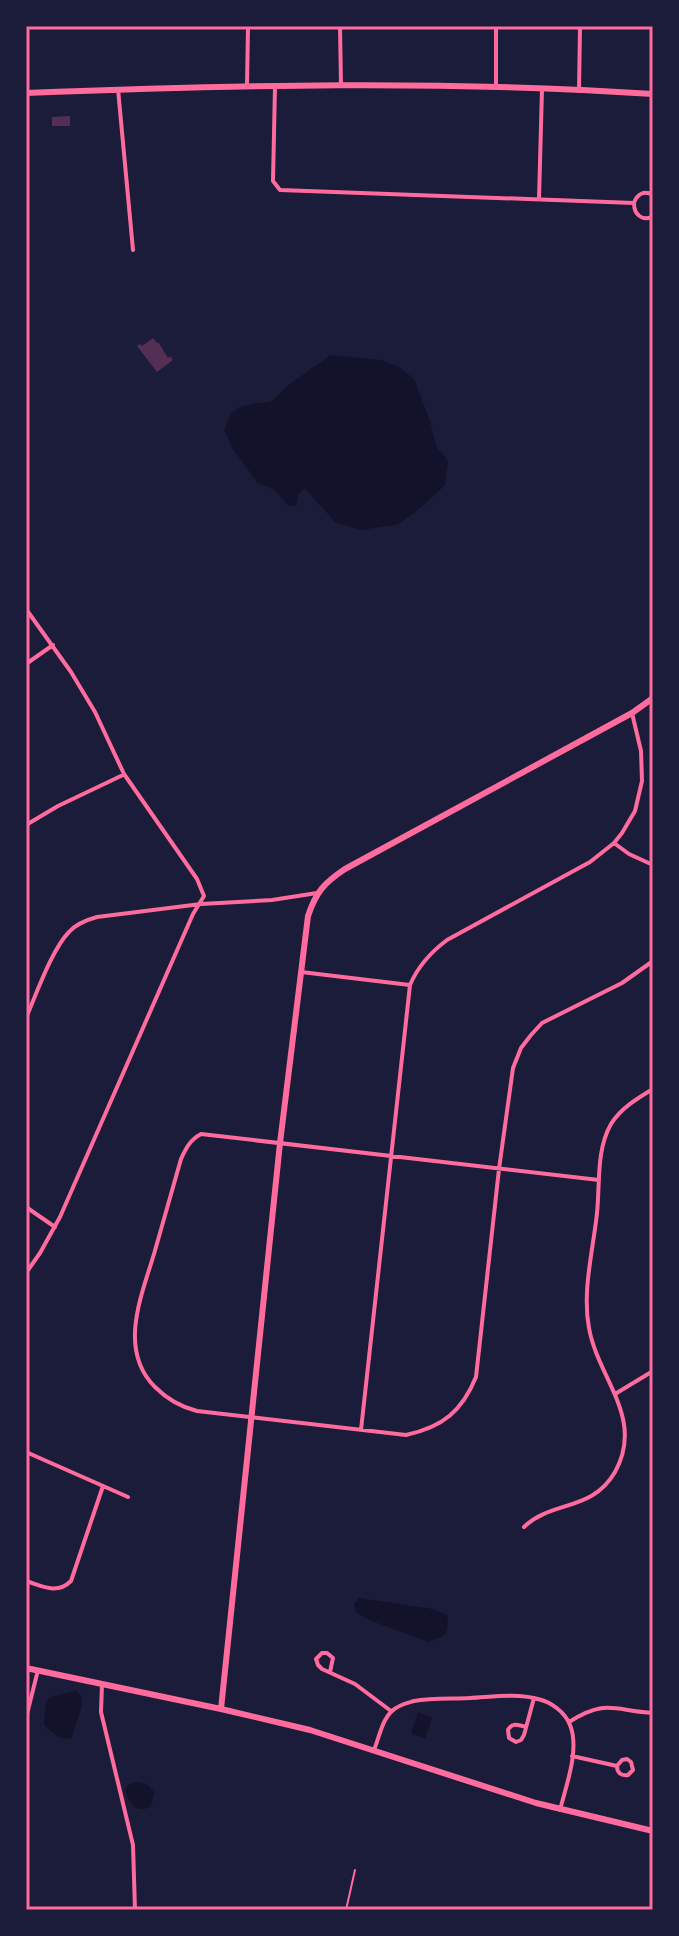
<svg xmlns="http://www.w3.org/2000/svg" width="679" height="1936" viewBox="0 0 679 1936" font-family="'PT Serif',serif">
<style>
.water{fill:#12122b}
.building{fill:#542f53}
.lines{fill:none;stroke-linecap:round;stroke-linejoin:round}
.path{stroke:#ff6b9d;stroke-width:2}
.minor{stroke:#ff6b9d;stroke-width:4}
.tertiary{stroke:#ff6b9d;stroke-width:6}
.secondary{stroke:#ff6b9d;stroke-width:6}
.neatline{fill:none;stroke:#ff6b9d;stroke-width:3}
</style>
<rect width="100%" height="100%" fill="#1b1b3a"/>
<path class="water" d="M331,355L381,360L399,367L414,379L430,421L436,446L448,461L445,485L423,506L399,524L361,530L335,522L305,488L298,495L296,506L288,505L274,489L258,483L233,449L224,430L232,412L243,406L272,401L290,384Z
M359,1598L432,1609L447,1615L448,1623L446,1634L429,1642L369,1620L356,1612L354,1604Z
M76,1691L82,1697L81,1709L71,1739L58,1737L44,1725L45,1706L49,1697Z
M418,1712L432,1718L425,1738L411,1733Z
M139,1782L148,1785L154,1792L151,1806C136,1815 130,1803 125,1790L129,1784Z"/>
<path class="building" d="M70,116V126H52V117Z
M153,338L157,343L158,342L168,358L170,356L173,360L157,372L137,346L140,344L142,346Z"/>
<g class="lines">
<path class="path" d="M346,1910L355,1870"/>
<path class="minor" d="M340,26L341,85
M247,86L248,26
M275,86L273,181L280,190L634,203
M496,87V26
M118,89L133,250
M579,91L580,26
M539,199L542,89
M634,203C634,215 642,221 653,217
M634,203C637,194 644,190 653,195
M26,609L71,672L95,712L124,774L197,879L204,896L193,914L60,1217L40,1253L26,1273
M26,664L53,645
M26,825L58,806L123,775
M614,843L629,854L653,865
M301,972L410,985
M26,1018C36,995 52,949 69,932C76,924 86,920 97,917L201,904L272,900L317,893
M599,1180L201,1134C190,1140 186,1148 181,1159C172,1191 163,1222 154,1254C141,1297 118,1350 155,1387C167,1399 181,1407 197,1411L406,1435C443,1427 462,1411 476,1377L499,1169L513,1068L521,1048L531,1035L542,1023L622,983L653,961
M26,1207L55,1227
M615,1394L653,1371
M361,1430L410,985C418,966 431,952 447,940L590,862L614,843L622,833L635,811L642,781L641,751L632,713
M26,1452L128,1497
M524,1527C552,1500 592,1512 615,1472C645,1418 598,1379 589,1328C582,1291 593,1251 597,1213C600,1185 596,1150 611,1124C621,1108 638,1098 653,1089
M26,1581C42,1586 57,1595 71,1581L103,1486
M330,1672L333,1658L327,1653H322L316,1659L318,1665L322,1669L355,1684L391,1711
M102,1684L101,1712L133,1845L135,1910
M26,1718L38,1670
M569,1722C607,1698 614,1711 653,1713
M526,1727C519,1725 512,1722 508,1730L509,1738L516,1742L521,1740L524,1735L534,1698
M374,1750C379,1738 382,1720 392,1711C398,1705 407,1703 414,1701C432,1698 452,1699 470,1698C492,1697 516,1693 538,1699C551,1702 565,1712 570,1725C580,1749 566,1786 560,1810
M572,1756L617,1766C617,1773 621,1776 628,1775L633,1770L631,1762L627,1759L622,1760L617,1766"/>
<path class="tertiary" d="M26,1668L221,1709L310,1730L536,1803L653,1831
M221,1709L280,1143L308,916C316,892 324,883 345,869L632,713L653,698"/>
<path class="secondary" d="M26,93C235,85 444,80 653,94"/>
</g>
<rect width="679" height="1936" fill="none" stroke="#1b1b3a" stroke-width="56"/>
<rect x="28" y="28" width="623" height="1880" class="neatline"/>
</svg>
